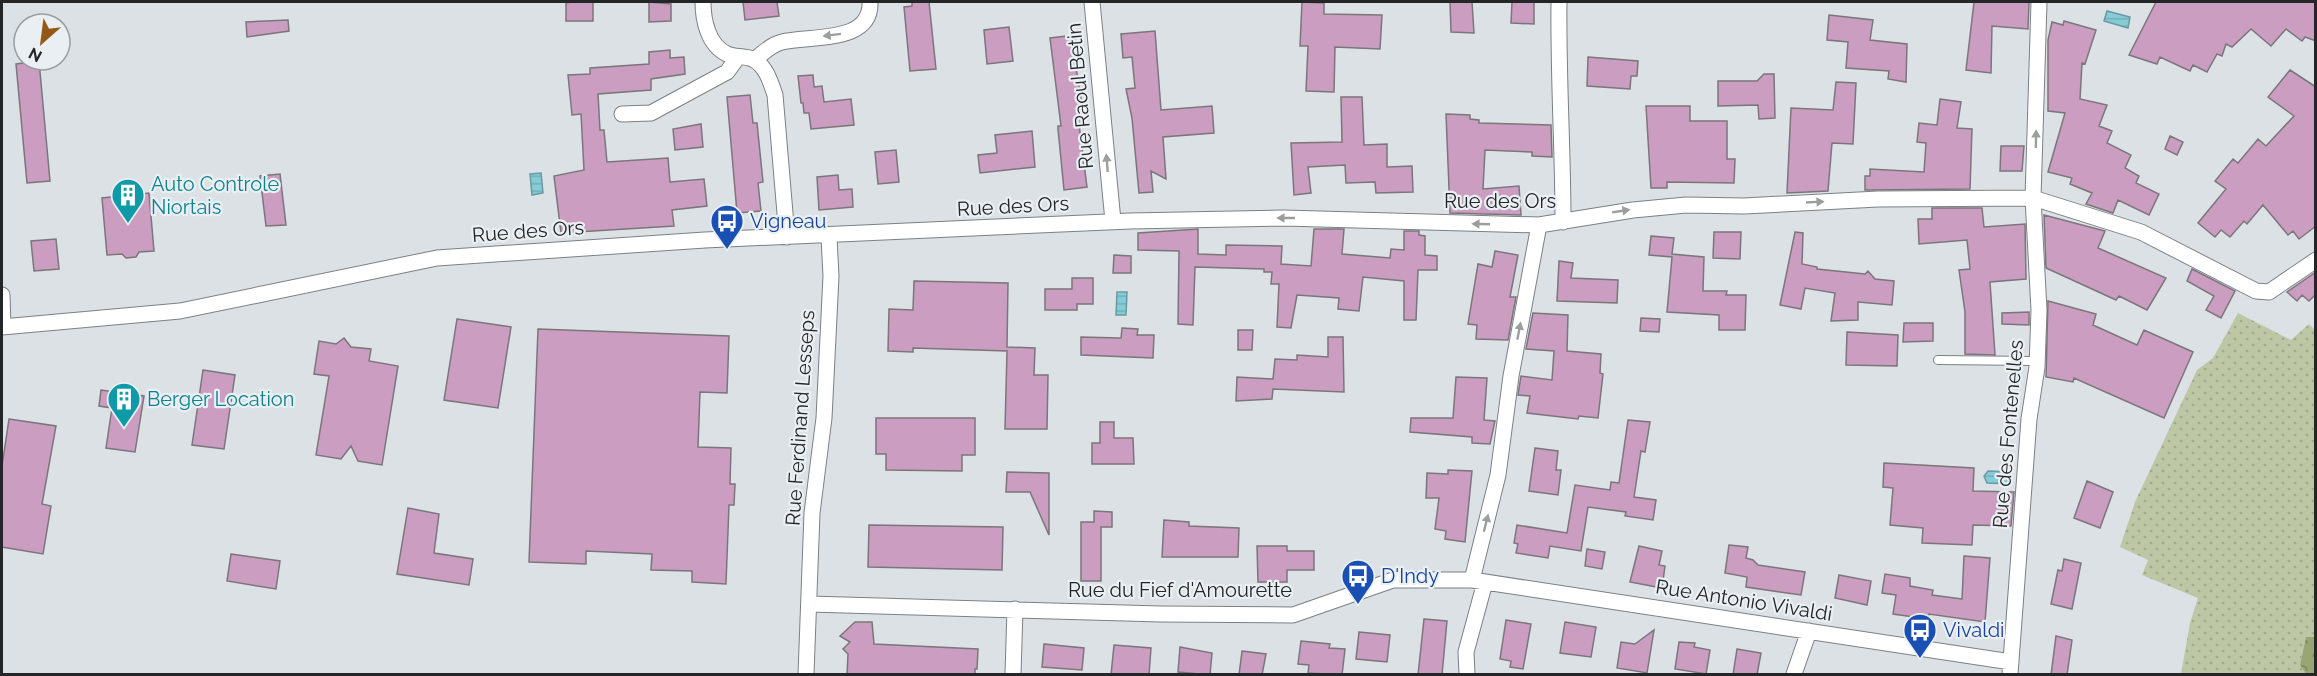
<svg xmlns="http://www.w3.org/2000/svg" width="2317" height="676" viewBox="0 0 2317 676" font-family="Raleway,sans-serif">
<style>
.grass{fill:url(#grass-dots)}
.forest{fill:url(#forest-crowns)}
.water{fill:url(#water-rules);stroke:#679aa2;stroke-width:1.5}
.building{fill:#ca9dc1;stroke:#7b767a;stroke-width:1.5}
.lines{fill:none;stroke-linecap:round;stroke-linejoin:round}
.lane-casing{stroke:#7b8084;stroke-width:10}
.street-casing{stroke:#7b8084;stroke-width:17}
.lane{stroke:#fff;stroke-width:8}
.street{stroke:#fff;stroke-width:15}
.oneway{fill:#9c9d9e}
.labels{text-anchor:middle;stroke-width:4.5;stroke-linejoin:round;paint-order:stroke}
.street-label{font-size:20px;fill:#232527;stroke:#eaeff3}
.culture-label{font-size:20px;fill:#0d838f;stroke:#eaeff3;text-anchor:start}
.transit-label{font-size:20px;fill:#164399;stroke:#eaeff3;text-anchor:start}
</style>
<defs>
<pattern id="grass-dots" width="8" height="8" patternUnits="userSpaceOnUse" patternTransform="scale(1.5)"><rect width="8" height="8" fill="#bdc6a5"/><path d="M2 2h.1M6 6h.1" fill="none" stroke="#a2aa8e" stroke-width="1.8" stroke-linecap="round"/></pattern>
<pattern id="forest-crowns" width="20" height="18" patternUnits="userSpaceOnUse" patternTransform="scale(1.5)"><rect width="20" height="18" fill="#99a572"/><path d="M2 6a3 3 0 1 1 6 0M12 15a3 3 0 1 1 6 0" fill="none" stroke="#7c865e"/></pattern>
<pattern id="water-rules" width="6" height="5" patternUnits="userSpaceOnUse" patternTransform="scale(1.5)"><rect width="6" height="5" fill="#84ccd6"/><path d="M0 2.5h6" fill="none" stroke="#72afb8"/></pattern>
</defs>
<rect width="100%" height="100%" fill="#dce1e6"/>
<path class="grass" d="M2238,313L2291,340L2309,324L2315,330L2316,637L2306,638L2300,665L2306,674H2181L2190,623L2198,598L2142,575L2148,560L2120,547L2135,502L2197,370L2213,358Z"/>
<path class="forest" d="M2306,637H2315V674H2306L2300,665Z"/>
<path class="water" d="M2107,11L2130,17L2128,28L2104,21Z
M541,173L543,193L532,195L530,174Z
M1117,292H1127L1126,315H1116Z
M1988,471L2012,472L2011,484L1987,483L1984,476Z"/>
<path class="building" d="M571,2H593V21H566V3Z
M649,2L671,4V21L649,22Z
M743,2H777L779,16L745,20Z
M912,2H929L936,69L910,71L904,7L912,6Z
M1302,2L1324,3V14L1382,15L1380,49L1335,47L1334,92L1306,91L1308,46H1300Z
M1450,2H1472L1474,33L1451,32Z
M1512,2H1534V24L1511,23Z
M1974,2H2029L2028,29L1992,26L1991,73L1966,70Z
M2156,2H2316V41L2305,37L2302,41L2286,29L2271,46L2251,29L2232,47L2226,44L2222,56L2217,54L2207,72L2193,65L2190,71L2160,57L2157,64L2129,55Z
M1829,15L1873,20L1870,40L1907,44L1906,82L1888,79L1889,71L1846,68L1848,42L1827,40Z
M288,20L289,31L247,37L246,22Z
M2064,21L2096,30L2085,64L2082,63L2080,99L2107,105L2099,126L2112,131L2107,143L2131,155L2125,168L2139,176L2136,183L2159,194L2149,215L2118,200L2113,213L2086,204L2092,193L2070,184L2072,178L2048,172L2065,113L2048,111V40L2052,22L2063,25Z
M1009,27L1013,61L987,64L984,30Z
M1155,31L1161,110L1212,106L1214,133L1163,137L1166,179L1151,171L1153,192L1139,193L1132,118L1126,89L1135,88L1132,57L1123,58L1121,34Z
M1075,35L1077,55H1074L1085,123L1079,124L1087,187L1064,190L1058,129V126H1061L1050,38Z
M670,50V58L684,57L685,74L651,79V90L598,94L600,130H604L607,162L668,158L670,182L704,179L707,206L672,210L674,226L561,233L554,176L584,170L581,114L572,115L568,75L590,74V68L649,64V52Z
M1588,57L1638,61L1637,76H1631L1630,89L1587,86Z
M39,61L50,181L27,183L16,64Z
M2290,70L2316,87V226L2299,239L2293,231L2288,235L2263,205L2247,224L2244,221L2230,237L2221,230L2215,237L2198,223L2226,189L2215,181L2233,159L2238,163L2258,139L2266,146L2294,116L2268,97Z
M1764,74H1774L1775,118L1759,119L1758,105L1718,106V81H1757Z
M813,75L814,87L822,86L824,102L851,99L854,125L811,129L809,113H804L803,103H801L798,76Z
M1836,82L1856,83L1853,144L1832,143L1828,191L1787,193L1791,108L1833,110Z
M750,95L753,123H757L763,182L758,183L761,211L737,213L727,97Z
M1341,97H1362L1364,145L1387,144V167L1412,166L1413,192L1376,193L1375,182L1346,183L1345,165L1308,167L1311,193L1294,195L1291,143L1342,142Z
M1940,99L1961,102L1957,128L1972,129L1970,189L1865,190V176H1870V169L1924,172L1926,143L1917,142L1919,123L1937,125Z
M1646,106H1690V121H1727V159H1735L1734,183L1667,182V188H1651Z
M1446,114L1470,115V119L1479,120V123L1551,125L1552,157L1532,156V152L1485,150L1483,189L1519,186L1521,215L1450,213Z
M701,124L703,147L675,150L673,129Z
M1032,131L1035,167L980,173L978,155L997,153L995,135Z
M2170,136L2183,142L2177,155L2165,149Z
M2001,146H2024L2022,171H2000Z
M896,150L899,182L878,184L875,152Z
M280,174L286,225L266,226L260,176Z
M838,175L839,190L852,189L853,207L819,210L817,177Z
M149,193L154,251L139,252L136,257L126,258L122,254L107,255L102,198Z
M1932,208H1982L1984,227L2025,224L2026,279L1990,282L1995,355L1965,354V312L1959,270L1970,269L1967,240L1919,244L1918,219H1932Z
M2044,215L2105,231L2098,248L2166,278L2147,310L2119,296L2116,300L2046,268Z
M1198,229V254L1226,255V245L1282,246L1281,264L1311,266L1314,229H1344L1342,254L1390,258L1391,249L1404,250V231H1419V235L1425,236V255L1437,256V270H1418L1416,320H1404V281L1363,277L1359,311L1338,309L1339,298L1297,295L1291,328L1277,327L1279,284H1271L1272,272H1264V269L1195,267L1193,325L1178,324L1179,251L1138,250V233Z
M1714,232H1741L1740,259L1713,258Z
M1795,232L1803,233L1802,264L1817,267V269L1865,274L1868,271L1875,279L1894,281L1892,305L1858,302V320L1831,321L1835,293L1805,288L1801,309L1780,305Z
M1651,236L1674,238L1672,254L1704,257L1703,291H1727L1726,295H1746L1745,330H1719V315L1667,312L1672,257L1649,255Z
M56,239L59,269L34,271L31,241Z
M1495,251L1518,255L1510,297H1516L1508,340L1476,339L1477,325L1468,324L1478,264L1492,267Z
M1114,255L1131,256V273H1113Z
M1559,261L1573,263L1571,278L1618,280L1617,303L1557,301Z
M2192,269L2235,291L2221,318L2206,310L2214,296L2187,281Z
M2316,272V294L2309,301L2302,295L2297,301L2287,292Z
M1072,278H1093V304H1077V310H1045V289H1072Z
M914,281L1008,283L1007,347L1035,348L1034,375H1048L1047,429H1005L1007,351L913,348V352L888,351L889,309L913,310Z
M2048,301L2096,314L2093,325L2137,345L2144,330L2193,352L2164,418L2074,378L2073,382L2046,377Z
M2029,312V325L2002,324V313Z
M1533,313L1568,315L1567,351L1601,354L1600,373L1603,374L1598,418L1579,416L1578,419L1527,413L1530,396L1518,395L1521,376L1552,380L1554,351L1526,349Z
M1641,318L1660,319L1659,332L1640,331Z
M457,319L511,327L498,408L444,400Z
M1904,323H1933V341L1903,342Z
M1122,328L1138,329L1137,335H1154L1153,358L1081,355V337L1121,338Z
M538,329L729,336L727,393L700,392L698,447L731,448L730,484H735L734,505H729L726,584L692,582V571L651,570L652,554L586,551V564L529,562Z
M1238,330H1253L1252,350H1238Z
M1847,332L1898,335L1897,366L1846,365Z
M1328,337H1343L1344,392L1273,389L1272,399L1236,401L1237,377L1273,379L1275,359L1297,360V355L1328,357Z
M344,338L351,347L371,349L369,361L398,366L382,465L358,461L351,446L341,459L316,455L329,376L314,374L319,341L336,344Z
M203,370L235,375L224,449L192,445Z
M1456,377L1487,378L1484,420L1495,421L1490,444L1472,443V437L1410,432L1411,418H1453Z
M101,390L144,396L135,452L106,448L112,408L99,406Z
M876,418H975V455H962V471L886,470V454H876Z
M9,419L56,426L42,504L51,506L43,554L2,547V466Z
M1628,420L1650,422L1645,452L1641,451L1634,497L1656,500L1653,520L1625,516L1626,512L1588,507L1581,551L1550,546L1548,558L1516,553L1518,544L1514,543L1517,525L1567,533L1575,485L1610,490L1611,482L1619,483Z
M1100,422H1114V438H1133L1134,464H1092V443H1100Z
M1535,448L1558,451L1556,470H1561L1558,495L1529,491Z
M1884,463L1974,468L1973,491L2014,492L2011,526L1973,525L1972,545L1922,543L1923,528L1890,525L1893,488L1883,487Z
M1448,470L1472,471L1465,542L1445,539L1446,531L1435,529L1439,498H1426L1427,473L1448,474Z
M1007,472L1049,473V535L1030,492H1006Z
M2087,481L2113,492L2100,528L2074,518Z
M408,508L439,514L434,553L473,559L469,585L397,574Z
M1094,511L1112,512V527H1101V581H1081V522H1094Z
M1164,520L1189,522V526L1239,528L1238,557H1162Z
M869,525L1003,527L1002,570L868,567Z
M1729,545L1748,547L1746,558L1753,560L1758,565L1805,572L1801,595L1746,587L1747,577L1725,573Z
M1257,546H1287V551H1314V570H1287V582H1258Z
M1639,546L1662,551L1659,565L1665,566L1662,588L1630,582Z
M1587,549L1605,552L1602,569L1585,566Z
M231,554L280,561L276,589L227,581Z
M1964,556L1990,558L1985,622L1929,614L1928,619L1893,614L1896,595L1882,593L1885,574L1910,578V586L1933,590L1932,595L1962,599Z
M2064,559L2081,563L2072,609L2051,604L2058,570L2062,571Z
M1839,575L1871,581L1867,605L1835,598Z
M1424,619L1447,621L1442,675H1418Z
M1506,620L1531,624L1523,669L1510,667L1511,661L1500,659Z
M855,622H872L874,644L978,649L977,669H975V675H847L848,654L843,649L850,642L840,636Z
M1565,622L1596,627L1591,657L1560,653Z
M1654,630L1647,673L1617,668L1621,642L1635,644Z
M1359,632L1390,635L1387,662L1356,659Z
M2056,636L2072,640L2067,675H2051Z
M1301,641L1330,644L1329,648L1345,649L1342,675L1308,673L1309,665L1298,664Z
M1679,642L1695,643L1694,647L1710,650L1706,674L1675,669Z
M1044,644L1084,648L1082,670L1042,667Z
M1114,645L1151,648L1149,675H1111Z
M1180,647L1212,653L1210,675L1178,672Z
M1737,649L1761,653L1757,675H1733Z
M1242,651L1266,654L1262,675H1239Z"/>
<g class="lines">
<defs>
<path id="lane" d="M1938,360L2037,361"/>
<path id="street" d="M703,2C703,20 708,45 727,54C735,58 746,55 754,60C766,66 771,83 775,95L787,237
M1092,2L1113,221
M1559,2C1558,75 1563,148 1563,222
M754,60C762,54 772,44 782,42C810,35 872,44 870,2
M622,114L651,113L727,72L738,57
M2,295L3,327
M2,327L180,311L437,258L705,240L1130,221L1284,218L1539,225L1633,210L1686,205L1744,206L1878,199L2033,198L2141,232L2256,291L2269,292L2316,260
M1472,580L1498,475L1511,376L1539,225
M809,604L1161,614L1293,615L1393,580H1472L2011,662
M806,674L812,513L824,418L831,276L829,237
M1013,674L1015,609
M1467,674L1466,652L1485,582
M1794,674L1809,631
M2010,674L2029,419L2037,367L2039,310L2033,198L2039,2"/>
</defs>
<use href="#lane" class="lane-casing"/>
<use href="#street" class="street-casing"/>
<use href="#lane" class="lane"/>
<use href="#street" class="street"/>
</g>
<defs><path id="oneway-solid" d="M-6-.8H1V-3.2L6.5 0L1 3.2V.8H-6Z" transform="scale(1.5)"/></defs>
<g class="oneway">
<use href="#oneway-solid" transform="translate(832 35) rotate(173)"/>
<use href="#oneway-solid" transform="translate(2036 139) rotate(-89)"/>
<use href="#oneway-solid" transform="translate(1107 163) rotate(-95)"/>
<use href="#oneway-solid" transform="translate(1815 202) rotate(-3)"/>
<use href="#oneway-solid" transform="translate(1621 211) rotate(-9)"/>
<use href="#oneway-solid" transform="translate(1286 218) rotate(-180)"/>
<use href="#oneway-solid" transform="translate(1481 224) rotate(-178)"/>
<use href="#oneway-solid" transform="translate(1519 331) rotate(-79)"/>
<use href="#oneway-solid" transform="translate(1486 523) rotate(-76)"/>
</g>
<defs>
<symbol id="building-pin" viewBox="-11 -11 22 30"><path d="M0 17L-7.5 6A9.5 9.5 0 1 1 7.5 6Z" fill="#0f9aa8" stroke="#eaeff3"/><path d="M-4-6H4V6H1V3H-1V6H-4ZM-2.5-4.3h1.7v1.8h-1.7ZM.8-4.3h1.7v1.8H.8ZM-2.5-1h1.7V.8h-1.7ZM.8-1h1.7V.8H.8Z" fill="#fff"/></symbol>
<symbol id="bus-pin" viewBox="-11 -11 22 30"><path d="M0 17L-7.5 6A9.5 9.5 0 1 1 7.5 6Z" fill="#1a4fb4" stroke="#eaeff3"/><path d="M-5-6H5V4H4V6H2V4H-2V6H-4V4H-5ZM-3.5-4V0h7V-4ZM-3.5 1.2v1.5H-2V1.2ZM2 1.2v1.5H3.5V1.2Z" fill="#fff"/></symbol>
</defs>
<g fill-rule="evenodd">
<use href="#building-pin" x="109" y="176" width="38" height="52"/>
<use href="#bus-pin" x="708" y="202" width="38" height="52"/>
<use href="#building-pin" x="105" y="380" width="38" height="52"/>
<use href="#bus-pin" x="1339" y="557" width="38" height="52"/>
<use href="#bus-pin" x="1901" y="611" width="38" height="52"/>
</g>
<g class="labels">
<g class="street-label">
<text transform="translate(1080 96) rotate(-95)" y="7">Rue Raoul Betin</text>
<text x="1500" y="208">Rue des Ors</text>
<text transform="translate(1013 206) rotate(-3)" y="7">Rue des Ors</text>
<text transform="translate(528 231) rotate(-4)" y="7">Rue des Ors</text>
<text transform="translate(800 418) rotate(-86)" y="7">Rue Ferdinand Lesseps</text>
<text transform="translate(2008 434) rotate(-85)" y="7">Rue des Fontenelles</text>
<text x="1180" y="597">Rue du Fief d'Amourette</text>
<text transform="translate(1744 600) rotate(9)" y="7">Rue Antonio Vivaldi</text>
</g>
<g class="culture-label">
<text x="151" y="191">Auto Controle<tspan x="151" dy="23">Niortais</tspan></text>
<text x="147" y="406">Berger Location</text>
</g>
<g class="transit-label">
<text x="750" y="228">Vigneau</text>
<text x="1381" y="583">D'Indy</text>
<text x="1943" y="637">Vivaldi</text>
</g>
</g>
<rect width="2317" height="676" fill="none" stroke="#232527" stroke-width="6"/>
<g transform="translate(42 42) rotate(208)"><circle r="28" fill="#eaeff3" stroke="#9a9ea1" stroke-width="1.5"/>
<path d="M0-4.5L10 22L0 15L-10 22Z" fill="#935816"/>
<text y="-9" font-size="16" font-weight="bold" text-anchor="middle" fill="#232527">N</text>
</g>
</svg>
